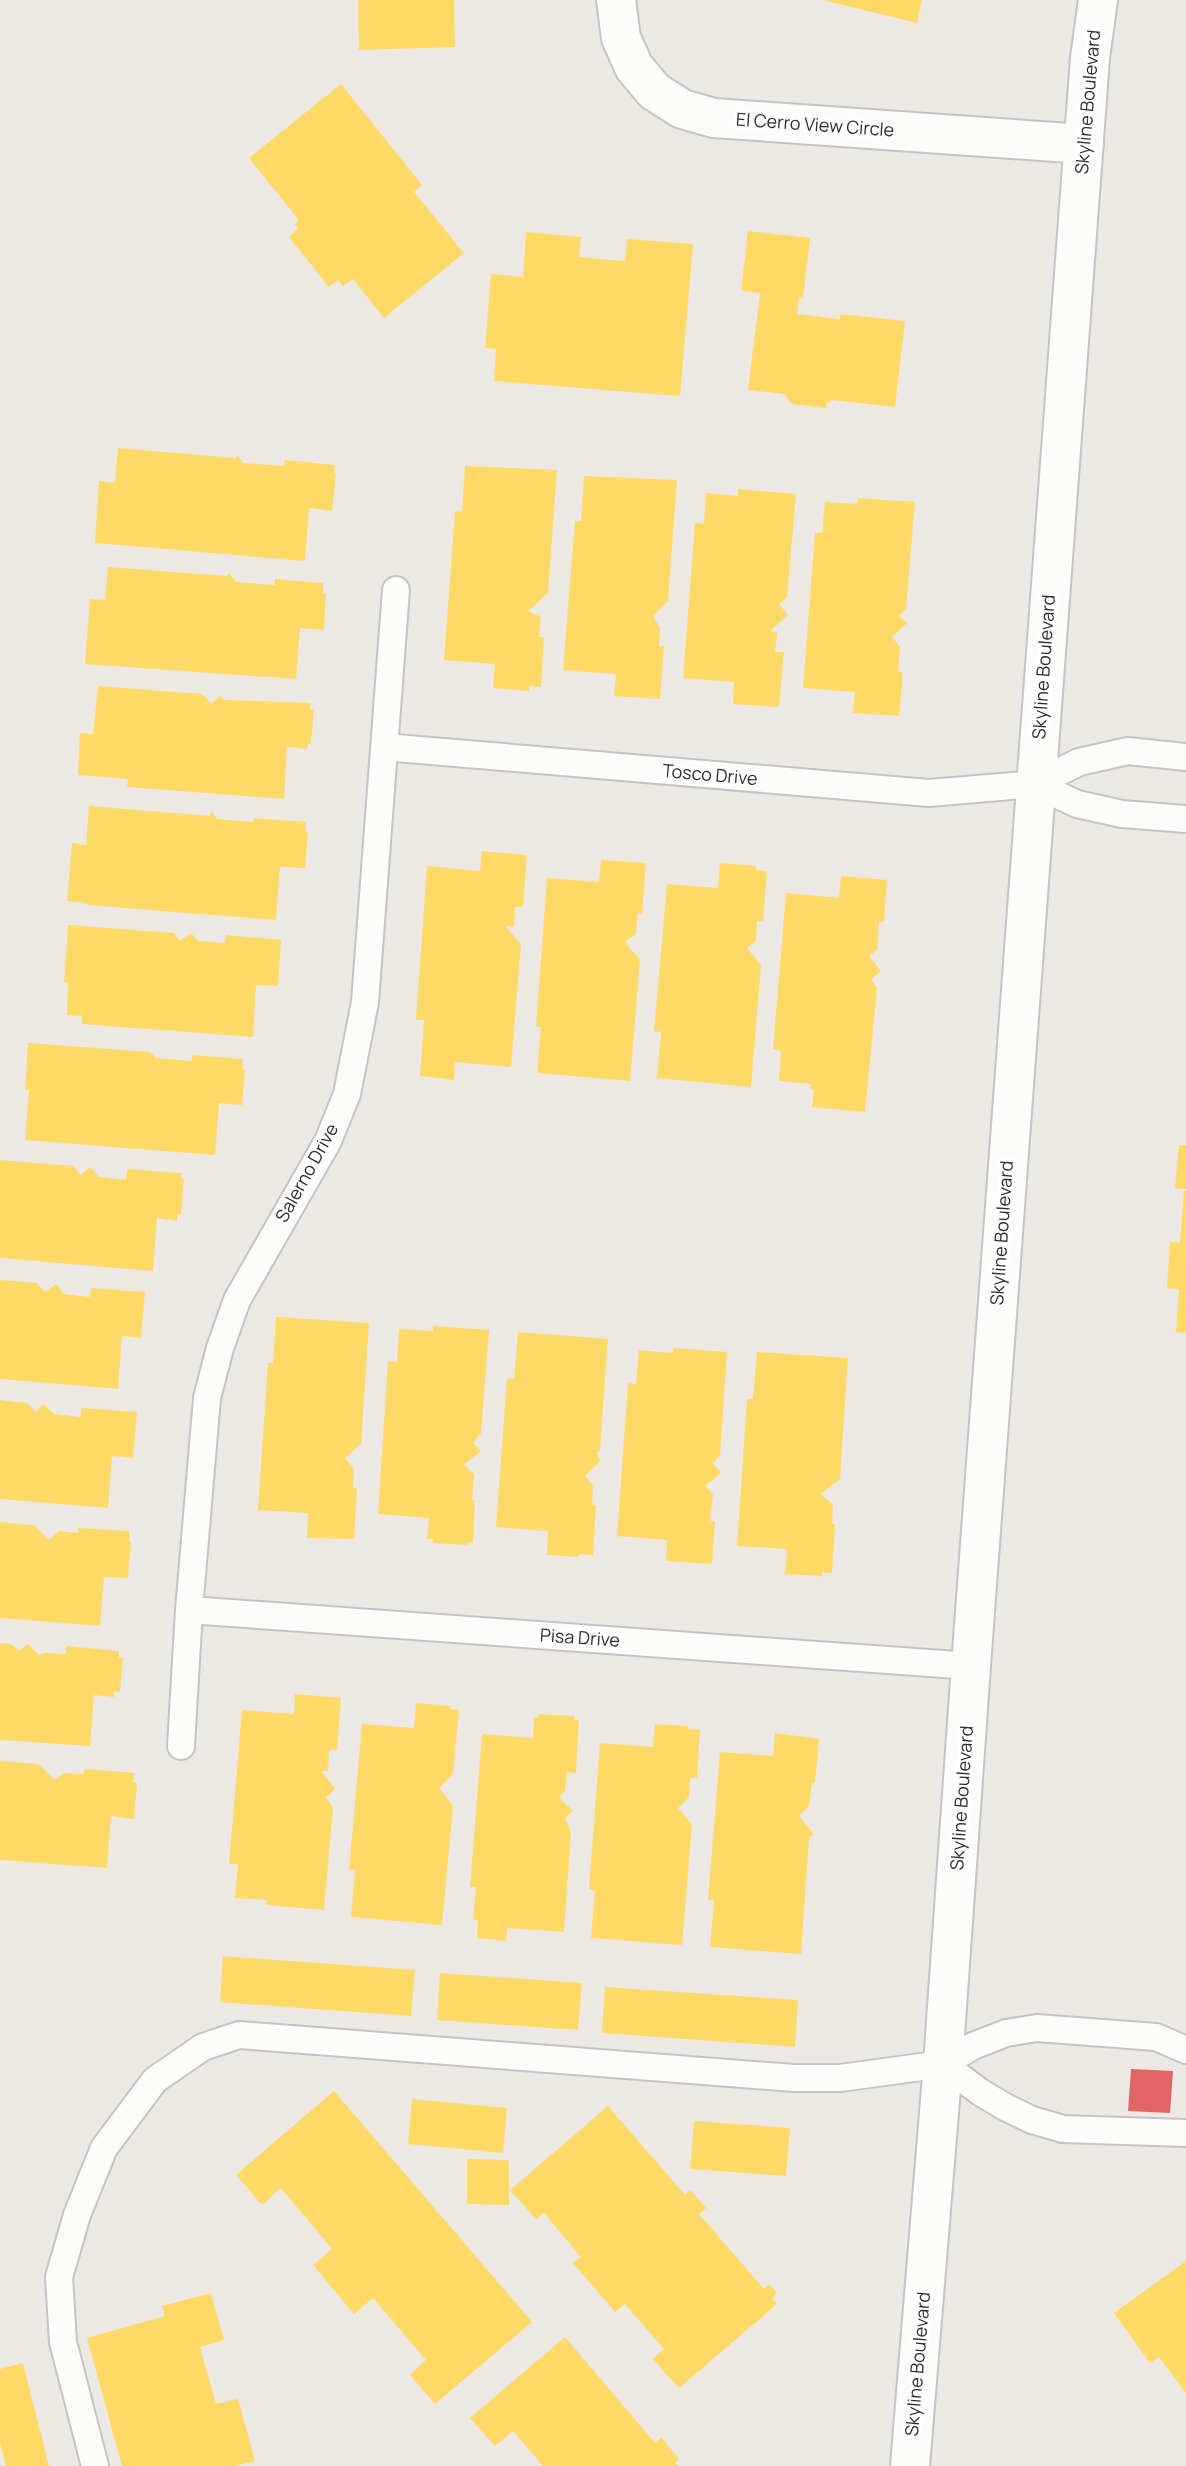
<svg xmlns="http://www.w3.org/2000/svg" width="1186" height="2466" viewBox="0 0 1186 2466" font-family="Manrope,sans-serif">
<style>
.homes{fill:#ffd966}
.shops{fill:#e06666}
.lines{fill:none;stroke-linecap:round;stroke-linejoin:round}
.lane-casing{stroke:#c5c4c5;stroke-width:30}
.street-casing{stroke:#c5c4c5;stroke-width:42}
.secondary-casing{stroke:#c5c4c5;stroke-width:42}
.lane{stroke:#fcfcfb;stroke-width:26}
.street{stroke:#fcfcfb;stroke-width:38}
.secondary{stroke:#fcfcfb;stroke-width:38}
.labels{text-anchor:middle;stroke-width:7;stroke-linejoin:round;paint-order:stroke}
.street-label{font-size:18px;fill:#2e2e2e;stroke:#fff}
</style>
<rect width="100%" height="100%" fill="#ece8e4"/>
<path class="homes" d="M358,0H454L455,47L359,50Z
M822,0H922L917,23Z
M341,84L422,185L414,192L464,253L384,318L353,279L343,286L338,280L329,287L289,237L298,228L295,224L298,219L249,158Z
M748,231L810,238L803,299L799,297L797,314L840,319V314L905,321L895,407L831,400L830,403H827L826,408L792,404L784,394L748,390L760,293L741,291Z
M526,232L581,237L579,257L625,261L627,239L693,244L680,396L494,381L496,349L485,348L491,274L523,277Z
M118,448L235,458L238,456L243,463L284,466L285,460L335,465L334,473H336L332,511L309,508L305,561L95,543L99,481L115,483Z
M465,466L557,470L548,593L528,611L541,617L539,637H544L541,687L529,686V691L493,688L495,664L444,660L455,511L462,512Z
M584,476L677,480L668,601L653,616L660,628L659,646H664L660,699L614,696L616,674L563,670L575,521H581Z
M738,489L796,494L787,597L779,604L788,615L770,631L777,632L775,652H784L779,707L733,704L734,682L683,678L695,523L704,524L706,493L738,496Z
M858,498L915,502L906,609L899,616L907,623L892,637L900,647L898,671L903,673L899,716L853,713L855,692L803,688L815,533H822L825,502L857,504Z
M108,567L226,576L229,573L236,582L275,585V579L323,583V594L326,593L324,630L300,628L296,679L85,664L90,599L105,600Z
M98,686L202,694L211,704L220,696L225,700L311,703L310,710L314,709L311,744H308L307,749L287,747L284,799L127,787L128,779L78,775L80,733L93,734Z
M89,806L209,816L212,812L217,819L253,822L254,818L306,822L305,831L308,832L305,868L280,867L276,920L87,905V903L67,901L72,843L86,845Z
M482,851L527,855L523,907H515L514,927L505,926L521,944L511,1067L455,1062L454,1080L420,1076L424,1020H416L427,866L480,871Z
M601,860L646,863L642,914L638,913L636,934L625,942L640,960L630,1081L537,1073L541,1027H536L547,878L599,882Z
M720,863L757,866L756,870L767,871L763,922L757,921L756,941L747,948L761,965L751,1087L657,1078L661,1032L654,1031L667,884L718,888Z
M841,876L887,880L884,922H879L877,950L869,956L881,971L871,979L877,988L865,1112L812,1107L814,1089H811V1084L779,1081L781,1051L773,1049L786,893L839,898Z
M68,925L174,933L180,941L191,933L198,941L225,943L226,935L281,940L278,986L256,985L253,1037L82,1024V1016L67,1015L68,983L64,982Z
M28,1043L150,1052L156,1058L192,1061V1055L243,1059L242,1069H245L242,1105L219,1103L215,1155L25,1140L29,1090H25Z
M1179,1145H1186V1189L1175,1188Z
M0,1160L73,1166L81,1175L90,1167L99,1177L126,1180L127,1169L181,1173V1179H184L181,1215L177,1214V1221L157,1218L153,1271L0,1258Z
M1184,1191H1186V1333L1176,1332L1179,1289L1167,1288L1170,1242L1180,1243Z
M0,1280L37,1283L45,1292L56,1284L64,1294L90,1297L91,1288L145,1292L141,1338L122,1336L118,1389L0,1379Z
M276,1317L369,1323L361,1444L345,1458L354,1469L353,1488L357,1489L354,1539L307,1538L308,1513L258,1510L268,1363H273Z
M433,1326L489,1330L481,1433L473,1443L481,1451L464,1465L474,1474L472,1500L475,1501L473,1543H466L467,1545L433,1543V1539H427L429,1518L378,1514L388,1361L397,1362L399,1329L433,1331Z
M518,1332L608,1339L600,1450L596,1454L601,1460L585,1476L593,1486L592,1504L596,1506L593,1555L579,1554V1557L547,1555L548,1531L496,1527L507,1378L514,1379Z
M673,1348L727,1352L720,1455L713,1464L721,1473L705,1486L713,1494L710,1521H715L712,1564L666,1561L667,1540L617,1536L628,1383L636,1384L639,1350L673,1353Z
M757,1352L848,1358L840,1479L821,1494L833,1505L832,1524H835L832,1573L822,1572V1576L785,1574L787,1549L737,1546L747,1399H753Z
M0,1400L27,1403L36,1412L43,1404L54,1414L81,1417V1408L137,1412L133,1458L112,1456L108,1508L0,1499Z
M0,1522L34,1525L49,1540L59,1531L78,1533V1528L129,1531V1542H131L128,1578L104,1577L100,1626L0,1618Z
M0,1643L11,1644L19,1651L28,1644L39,1655L45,1653L66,1654V1646L119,1651V1658H123L120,1692L114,1691V1697L94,1695L90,1746L0,1740Z
M295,1694L341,1698L337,1750H329L328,1771H321L335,1789L326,1797L333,1808L324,1910L266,1905L267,1900L235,1898L238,1864H229L242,1710L294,1714Z
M416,1703L451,1706L450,1709L459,1710L453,1774L439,1788L453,1806L442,1925L351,1917L355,1870H349L362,1724L414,1728Z
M539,1714L574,1716V1720H579L576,1773L567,1772L565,1791L559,1797L573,1811L565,1818L571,1832L564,1932L507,1928L506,1941L477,1938L478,1920H473L476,1887H470L482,1734L533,1738L534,1717L539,1718Z
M655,1724L689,1726L688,1729L700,1730L697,1778H690L689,1797L678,1808L692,1824L682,1945L591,1938L595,1891L589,1889L600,1743L653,1747Z
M775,1733L819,1739L815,1783H812L809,1806L799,1816L814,1834L809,1838L801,1954L710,1947L714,1900H708L720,1752L773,1756Z
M0,1761L39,1764L54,1780L64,1773L83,1774L85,1769L134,1773L133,1783H137L134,1819L111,1816L107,1868L0,1860Z
M223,1956L415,1970L411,2016L220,2002Z
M440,1973L582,1983L578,2030L437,2020Z
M605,1987L798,2000L795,2047L602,2033Z
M334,2091L532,2322L435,2404L410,2375L426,2360L373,2298L354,2314L313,2265L332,2249L281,2188L262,2205L236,2175Z
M412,2099L507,2108L503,2153L408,2144Z
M608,2106L685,2195L690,2190L706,2208L699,2214L764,2289L769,2284L777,2293L772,2298L777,2304L679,2388L653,2359L664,2349L625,2304L615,2312L573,2263L581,2257L544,2213L536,2219L510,2190Z
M694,2121L790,2128L786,2176L690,2169Z
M467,2159L509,2160V2205L467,2204Z
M1186,2261V2393L1159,2357L1150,2363L1114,2313Z
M211,2293L224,2340L200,2347L216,2404L238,2399L255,2461L235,2466H122L87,2338L165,2316L162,2306Z
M565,2337L655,2443L661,2437L679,2459L675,2463L678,2466H543L513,2431L495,2446L470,2418Z
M23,2363L49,2466H6L0,2443V2369Z"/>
<path class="shops" d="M1131,2069L1173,2071L1170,2113L1128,2111Z"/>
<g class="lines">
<defs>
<path id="lane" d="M384,747L929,793L1035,784L1079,762L1128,751L1186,757
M1035,784L1077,804L1122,814L1186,819
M189,1610L971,1666
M181,1746L189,1610L207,1398L220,1348L237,1300L328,1141L347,1094L365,1002L396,590
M943,2064L980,2092L1005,2107L1032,2120L1063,2129L1186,2133
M95,2466L63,2342L59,2277L77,2215L104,2148L155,2080L203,2047L239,2035L794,2078H840L943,2064L973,2046L1006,2033L1037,2028L1156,2037L1186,2050"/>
<path id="street" d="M616,0L621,38L634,67L654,91L682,109L714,118L1084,144"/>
<path id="secondary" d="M910,2466L943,2064L971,1666L1090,58L1098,0"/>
</defs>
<use href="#lane" class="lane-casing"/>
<use href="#street" class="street-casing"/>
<use href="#secondary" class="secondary-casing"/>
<use href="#lane" class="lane"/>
<use href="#street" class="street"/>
<use href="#secondary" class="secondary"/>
</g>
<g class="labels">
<g class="street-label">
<text transform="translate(1088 102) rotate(-85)" y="6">Skyline Boulevard</text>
<text transform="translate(815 125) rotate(4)" y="6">El Cerro View Circle</text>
<text transform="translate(1044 667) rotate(-86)" y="6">Skyline Boulevard</text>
<text transform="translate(710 775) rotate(5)" y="6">Tosco Drive</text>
<text transform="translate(307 1173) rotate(-61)" y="6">Salerno Drive</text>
<text transform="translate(1002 1233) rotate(-86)" y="6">Skyline Boulevard</text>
<text transform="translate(580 1638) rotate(4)" y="6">Pisa Drive</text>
<text transform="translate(962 1798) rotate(-86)" y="6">Skyline Boulevard</text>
<text transform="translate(918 2364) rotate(-85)" y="6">Skyline Boulevard</text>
</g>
</g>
</svg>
